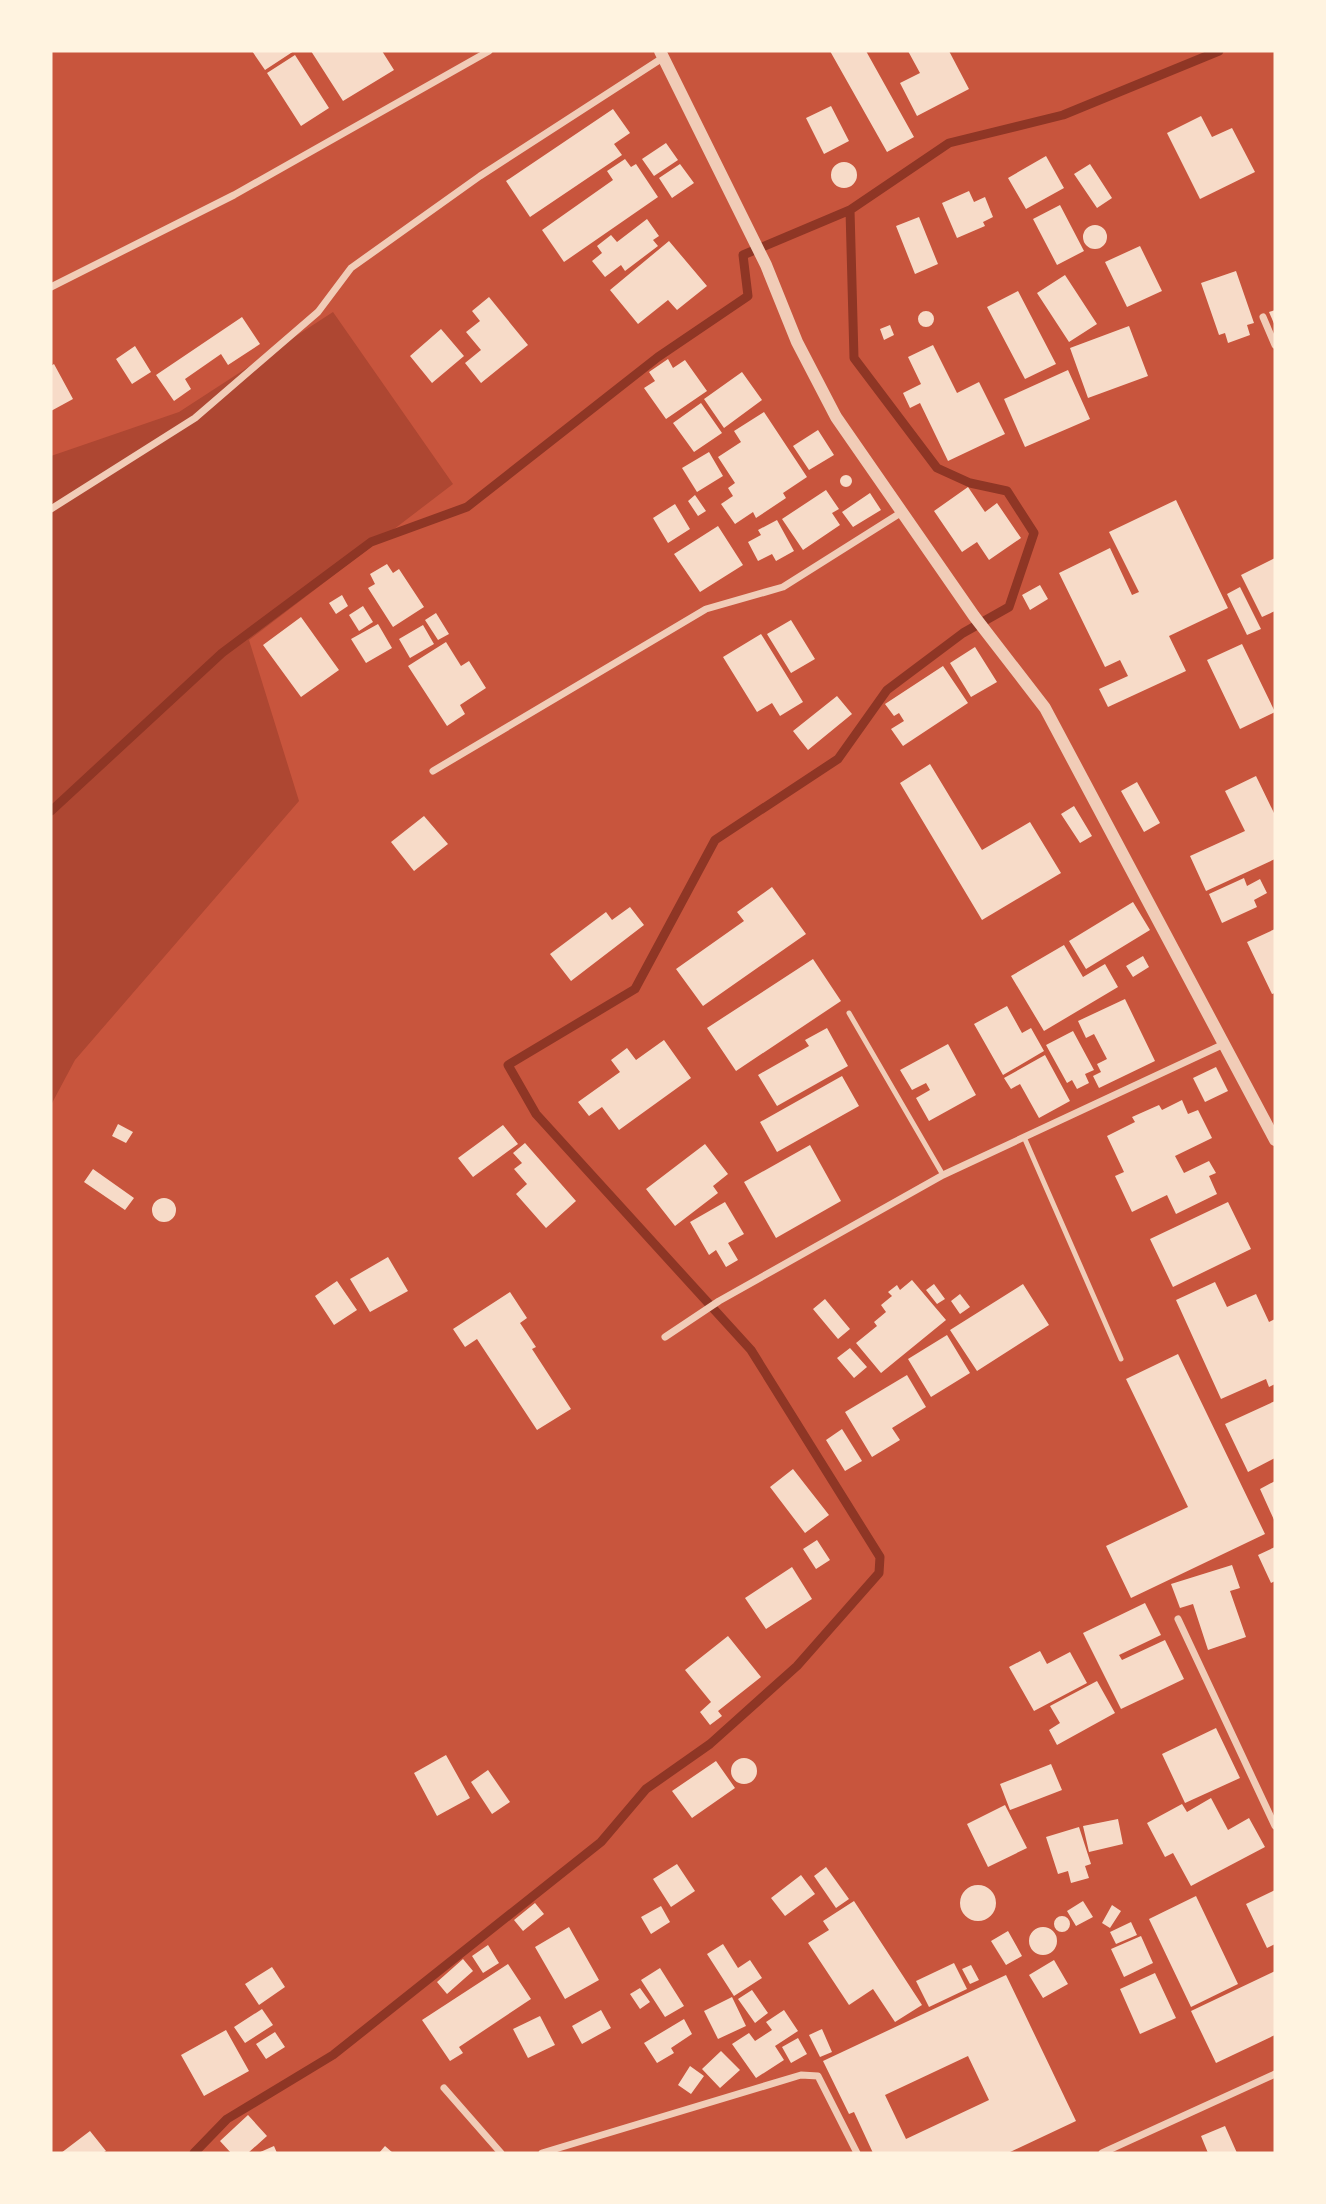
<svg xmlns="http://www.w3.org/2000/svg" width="1326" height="2204" viewBox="0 0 1326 2204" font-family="Raleway,sans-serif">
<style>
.green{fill:#ae4732}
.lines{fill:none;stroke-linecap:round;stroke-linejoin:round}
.stream{stroke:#8f3625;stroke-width:9}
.building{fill:#f7dbc8;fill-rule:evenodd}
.service{stroke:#f1ccb7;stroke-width:5}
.minor{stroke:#f1ccb7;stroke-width:7}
.tertiary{stroke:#f1ccb7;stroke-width:12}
</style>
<rect width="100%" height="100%" fill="#c8553d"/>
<path class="green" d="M333,312L453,484L249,640L299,801L75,1060L51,1105V456L179,412Z"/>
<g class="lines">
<path class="stream" d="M51,811L222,653L371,542L467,507L658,357L748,296L743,255L850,210
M194,2153L227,2119L333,2055L601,1842L646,1789L710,1744L797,1666L879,1573L880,1557L751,1350L536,1114L508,1065L635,989L715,840L838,759L887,690L963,633L1009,607L1034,533L1007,491L970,483L937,468L854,358L850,210L949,143L1063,115L1219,51"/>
</g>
<path class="building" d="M252,51H294L265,70Z
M311,51H382L394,70L343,101Z
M830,51H866L914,137L887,152Z
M908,51H949L969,89L917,116L900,83L920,73Z
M295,55L329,108L301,126L267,73Z
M831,106L849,141L824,154L806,118Z
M613,109L630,133L614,144L622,155L530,217L506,181Z
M1201,116L1212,137L1232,128L1255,172L1200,199L1167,133Z
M666,143L678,160L654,176L642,159Z
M1046,156L1064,188L1026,209L1008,178Z
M625,159L631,167L636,164L658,197L564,262L542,230L613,180L607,171Z
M831 175a13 13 0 1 1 26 0a13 13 0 1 1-26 0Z
M680,164L694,183L672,198L659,178Z
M1090,164L1112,198L1097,208L1074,174Z
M969,191L974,202L985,197L993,217L983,222L985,226L957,238L942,203Z
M1060,205L1084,251L1057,265L1033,219Z
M919,217L938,264L915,274L896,226Z
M647,219L659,236L653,240L658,246L625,271L621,265L605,277L592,261L602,253L597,246L611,235L617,242Z
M1083 237a12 12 0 1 1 24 0a12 12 0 1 1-24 0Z
M669,241L707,286L677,310L668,300L638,324L610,290Z
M1140,246L1162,291L1127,307L1105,262Z
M1236,271L1254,323L1247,325L1250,335L1228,343L1225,333L1219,335L1201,283Z
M1065,275L1097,324L1069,342L1037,293Z
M1018,291L1056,364L1025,379L987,307Z
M489,297L528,345L481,383L465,363L481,350L466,332L480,321L472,311Z
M1275,310V326L1269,312Z
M918 319a8 8 0 1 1 16 0a8 8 0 1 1-16 0Z
M242,317L260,344L228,365L221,354L185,379L191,389L174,401L156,375Z
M890,325L894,335L884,340L880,329Z
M1129,326L1148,376L1088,398L1070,348Z
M441,329L464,356L432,383L410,356Z
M933,345L957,393L979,382L1005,434L948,461L920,403L910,408L903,393L921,384L908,357Z
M135,346L151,372L132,384L116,359Z
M668,359L673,368L685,360L707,391L666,419L644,388L655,381L649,372Z
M54,364L73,399L51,411V366Z
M1068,370L1090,419L1025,447L1004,399Z
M742,372L762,400L724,428L704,399Z
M701,403L722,433L694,452L673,423Z
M764,412L807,477L783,493L786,498L756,518L753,512L735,524L721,504L733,496L728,488L735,483L718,457L741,442L734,431Z
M818,430L834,455L809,470L793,446Z
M709,452L723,476L697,492L682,468Z
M840 481a6 6 0 1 1 12 0a6 6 0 1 1-12 0Z
M968,487L985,512L997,503L1021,538L989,560L977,542L962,552L934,511Z
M826,490L839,509L832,513L840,525L803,550L782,519Z
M870,493L881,510L853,527L842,512Z
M695,495L706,511L698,516L688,501Z
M1176,500L1228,608L1169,636L1186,671L1108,707L1099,689L1128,676L1120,660L1105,667L1059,573L1110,548L1132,595L1139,592L1109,532Z
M675,504L690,529L668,543L653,518Z
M777,520L794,551L776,561L772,554L758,561L748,542L761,535L758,530Z
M718,526L743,565L700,592L674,554Z
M1275,558V611L1262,617L1241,575Z
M387,564L393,573L399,569L424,607L393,627L368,588L375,584L370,574Z
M1040,585L1048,599L1030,610L1022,595Z
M1240,587L1261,629L1247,635L1227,594Z
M342,595L348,606L336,614L329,603Z
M363,606L373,622L359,631L349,615Z
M436,613L449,634L438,640L425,620Z
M301,617L339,670L301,697L263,645Z
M791,620L815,659L791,673L767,634Z
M378,624L392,648L366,663L351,639Z
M423,625L434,644L410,658L399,639Z
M761,634L803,702L780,716L772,703L757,712L723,657Z
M446,642L461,666L469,661L486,688L460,705L465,714L447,726L408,666Z
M1242,644L1275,712L1240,729L1207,660Z
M975,647L997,682L971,697L950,663Z
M943,666L968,703L903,746L891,729L904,721L899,713L894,716L885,704Z
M837,696L852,714L808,750L793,731Z
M930,764L982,850L1030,822L1061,873L982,920L900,783Z
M1256,776L1274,813H1275V859L1206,891L1190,856L1245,831L1225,791Z
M1137,782L1160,823L1144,832L1121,791Z
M1074,806L1092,836L1080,843L1061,814Z
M424,816L448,844L414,871L391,842Z
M1244,878L1247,886L1260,879L1267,893L1254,900L1257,907L1222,923L1209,894Z
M772,887L806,934L703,1006L676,969L744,921L737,912Z
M1133,902L1150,930L1086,969L1069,941Z
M630,907L644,925L571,981L550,954L606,912L612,920Z
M1275,929V993L1272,994L1247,942Z
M1064,945L1083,977L1105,964L1118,987L1044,1031L1011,976Z
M1143,956L1149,967L1133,977L1126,966Z
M813,959L841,1001L736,1071L707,1028Z
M1125,999L1155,1061L1099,1088L1093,1076L1101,1072L1097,1064L1107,1059L1094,1034L1086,1038L1078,1021Z
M1007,1006L1022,1033L1031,1028L1044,1051L1003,1075L974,1024Z
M827,1028L848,1066L777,1106L758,1075L809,1046L805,1040Z
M1073,1031L1094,1070L1085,1074L1089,1083L1077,1089L1072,1080L1067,1083L1046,1045Z
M664,1040L691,1078L619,1130L602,1107L589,1116L578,1102L620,1072L611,1060L627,1048L636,1060Z
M948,1044L976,1095L929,1121L916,1098L930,1090L926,1083L912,1090L900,1070Z
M1045,1055L1070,1101L1039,1118L1020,1084L1011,1089L1004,1078Z
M1216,1067L1228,1091L1205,1102L1193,1078Z
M842,1076L859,1106L777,1152L760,1122Z
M1182,1100L1188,1114L1198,1110L1212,1138L1175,1156L1184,1173L1209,1161L1216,1173L1209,1176L1217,1194L1176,1214L1167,1195L1132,1212L1115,1176L1124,1172L1107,1136L1135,1122L1132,1117L1159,1105L1162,1110Z
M118,1124L133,1132L126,1143L112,1136Z
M503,1125L518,1144L473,1177L458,1158Z
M525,1143L576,1201L546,1228L516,1194L527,1184L514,1169L522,1163L513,1153Z
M705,1144L728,1174L713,1186L718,1193L675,1226L646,1189Z
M810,1145L841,1201L776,1238L744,1182Z
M93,1169L134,1198L125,1210L84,1182Z
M152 1210a12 12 0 1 1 24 0a12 12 0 1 1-24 0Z
M725,1202L744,1234L728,1243L738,1260L726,1267L716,1250L709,1255L690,1222Z
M1228,1202L1251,1249L1173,1287L1150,1239Z
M388,1257L408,1291L370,1312L350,1279Z
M912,1280L946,1320L881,1373L856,1343L877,1326L874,1322L886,1312L881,1305L892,1296L888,1292L897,1285L900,1290Z
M337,1281L357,1310L334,1325L315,1296Z
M1215,1282L1227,1307L1256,1294L1269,1322L1275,1319V1384L1269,1387L1266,1379L1221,1399L1176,1300Z
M934,1284L945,1299L937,1304L926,1290Z
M1023,1284L1049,1325L977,1371L950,1330Z
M510,1292L527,1318L520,1323L536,1347L532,1349L571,1409L537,1430L477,1339L465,1347L453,1329Z
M960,1294L970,1307L960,1314L951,1301Z
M825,1299L850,1329L838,1339L813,1309Z
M947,1335L970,1373L931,1397L908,1359Z
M850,1348L867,1367L854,1378L837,1358Z
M1178,1354L1265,1534L1131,1598L1106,1546L1188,1507L1126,1379Z
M907,1375L926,1407L892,1428L900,1440L872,1457L845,1412Z
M1275,1401V1458L1248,1472L1225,1424Z
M842,1429L862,1461L845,1471L826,1440Z
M793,1469L829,1515L805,1533L770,1487Z
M1275,1481V1522L1260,1489Z
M817,1540L830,1560L816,1569L803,1549Z
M1275,1547V1581L1271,1583L1258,1555Z
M1232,1565L1240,1588L1230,1591L1246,1637L1208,1650L1193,1604L1180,1608L1171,1584Z
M792,1567L812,1599L766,1629L745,1598Z
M1145,1603L1161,1635L1119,1655L1122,1660L1165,1640L1184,1679L1121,1709L1083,1633Z
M728,1636L761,1677L718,1711L722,1716L710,1725L700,1712L711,1702L685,1670Z
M1040,1651L1047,1664L1070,1652L1087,1683L1034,1711L1009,1667Z
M1097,1681L1115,1713L1057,1745L1049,1730L1060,1723L1050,1706Z
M1216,1728L1240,1778L1185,1803L1162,1754Z
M446,1755L470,1798L437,1816L414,1773Z
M731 1771a13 13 0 1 1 26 0a13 13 0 1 1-26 0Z
M716,1761L735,1788L692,1818L672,1791Z
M1051,1764L1062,1790L1010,1810L1000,1784Z
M488,1770L510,1802L492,1814L471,1782Z
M1211,1798L1228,1830L1249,1818L1265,1847L1191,1886L1173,1853L1165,1857L1147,1823L1182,1804L1187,1812Z
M1005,1805L1027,1848L988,1867L967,1824Z
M1118,1819L1123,1844L1089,1852L1083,1826Z
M1079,1827L1091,1864L1085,1866L1089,1878L1071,1883L1068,1871L1058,1874L1046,1837Z
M677,1864L695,1891L671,1907L653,1879Z
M826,1867L849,1899L836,1908L814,1876Z
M801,1875L815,1894L785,1916L771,1898Z
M960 1903a18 18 0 1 1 36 0a18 18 0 1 1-36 0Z
M1275,1890V1944L1267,1948L1246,1904Z
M1196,1896L1238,1984L1191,2007L1149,1919Z
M854,1901L922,2005L895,2022L873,1989L849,2005L808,1943L829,1930L823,1921Z
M1083,1901L1093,1917L1076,1926L1067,1911Z
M535,1903L544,1914L523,1931L514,1920Z
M1112,1905L1121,1911L1110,1928L1102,1923Z
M661,1906L670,1922L651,1934L641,1917Z
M1054 1924a8 8 0 1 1 16 0a8 8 0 1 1-16 0Z
M1131,1922L1137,1935L1116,1944L1110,1932Z
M569,1927L599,1980L565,1999L535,1947Z
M1029 1941a14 14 0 1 1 28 0a14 14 0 1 1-28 0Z
M1008,1931L1022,1956L1006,1965L991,1941Z
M1141,1936L1153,1963L1124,1977L1111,1949Z
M723,1944L738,1968L750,1960L762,1978L734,1996L707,1954Z
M488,1945L499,1963L483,1973L472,1956Z
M463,1959L473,1971L447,1994L437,1982Z
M1054,1960L1068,1984L1043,1998L1029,1975Z
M954,1963L967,1989L929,2007L916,1981Z
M508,1964L531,1999L459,2047L463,2053L450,2061L422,2020Z
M971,1965L979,1980L970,1984L962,1969Z
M272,1967L285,1987L259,2005L245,1984Z
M660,1968L684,2006L665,2017L641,1980Z
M1275,1971V2035L1216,2063L1191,2011Z
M1155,1973L1176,2018L1140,2034L1120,1989Z
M1006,1975L1076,2121L1008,2153H873L854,2112L849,2114L823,2061ZM968,2056L989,2100L906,2139L885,2095Z
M640,1988L650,2002L640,2009L630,1994Z
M752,1990L768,2013L755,2023L738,1999Z
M732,1997L746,2026L718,2039L704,2011Z
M262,2009L273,2025L245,2043L234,2027Z
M601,2010L611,2028L582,2044L572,2026Z
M784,2010L798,2031L775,2046L784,2060L756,2078L732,2044L749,2033L755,2041L772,2030L766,2022Z
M540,2016L555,2045L528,2058L513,2029Z
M684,2019L692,2034L671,2048L674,2053L657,2063L644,2043Z
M822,2029L832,2052L820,2057L809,2035Z
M226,2030L249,2071L204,2096L181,2055Z
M275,2032L285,2047L266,2059L256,2044Z
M798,2038L807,2054L791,2063L782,2047Z
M721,2051L740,2070L720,2088L702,2069Z
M690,2066L704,2076L691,2094L678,2085Z
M248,2115L267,2136L248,2153H231L220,2141Z
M1225,2126L1237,2153H1208L1201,2136Z
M90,2131L106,2151L102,2153H61Z
M274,2146L277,2153H258Z
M385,2146L393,2153H379Z"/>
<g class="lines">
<path class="service" d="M849,1013L943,1175
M1024,1137L1121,1359"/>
<path class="minor" d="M51,287L234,195L489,51
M1263,317L1275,345
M51,509L195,418L318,312L351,268L480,176L664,57
M433,771L706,609L783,587L902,512
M665,1337L719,1301L943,1175L1224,1044
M1178,1619L1275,1826
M444,2088L501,2153
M542,2153L801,2075L818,2076L857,2153
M1102,2153L1275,2074"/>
<path class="tertiary" d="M660,51L766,265L797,342L836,417L974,616L1045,708L1275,1140"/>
</g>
<rect width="1326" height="2204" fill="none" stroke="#fff3e0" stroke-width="105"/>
</svg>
